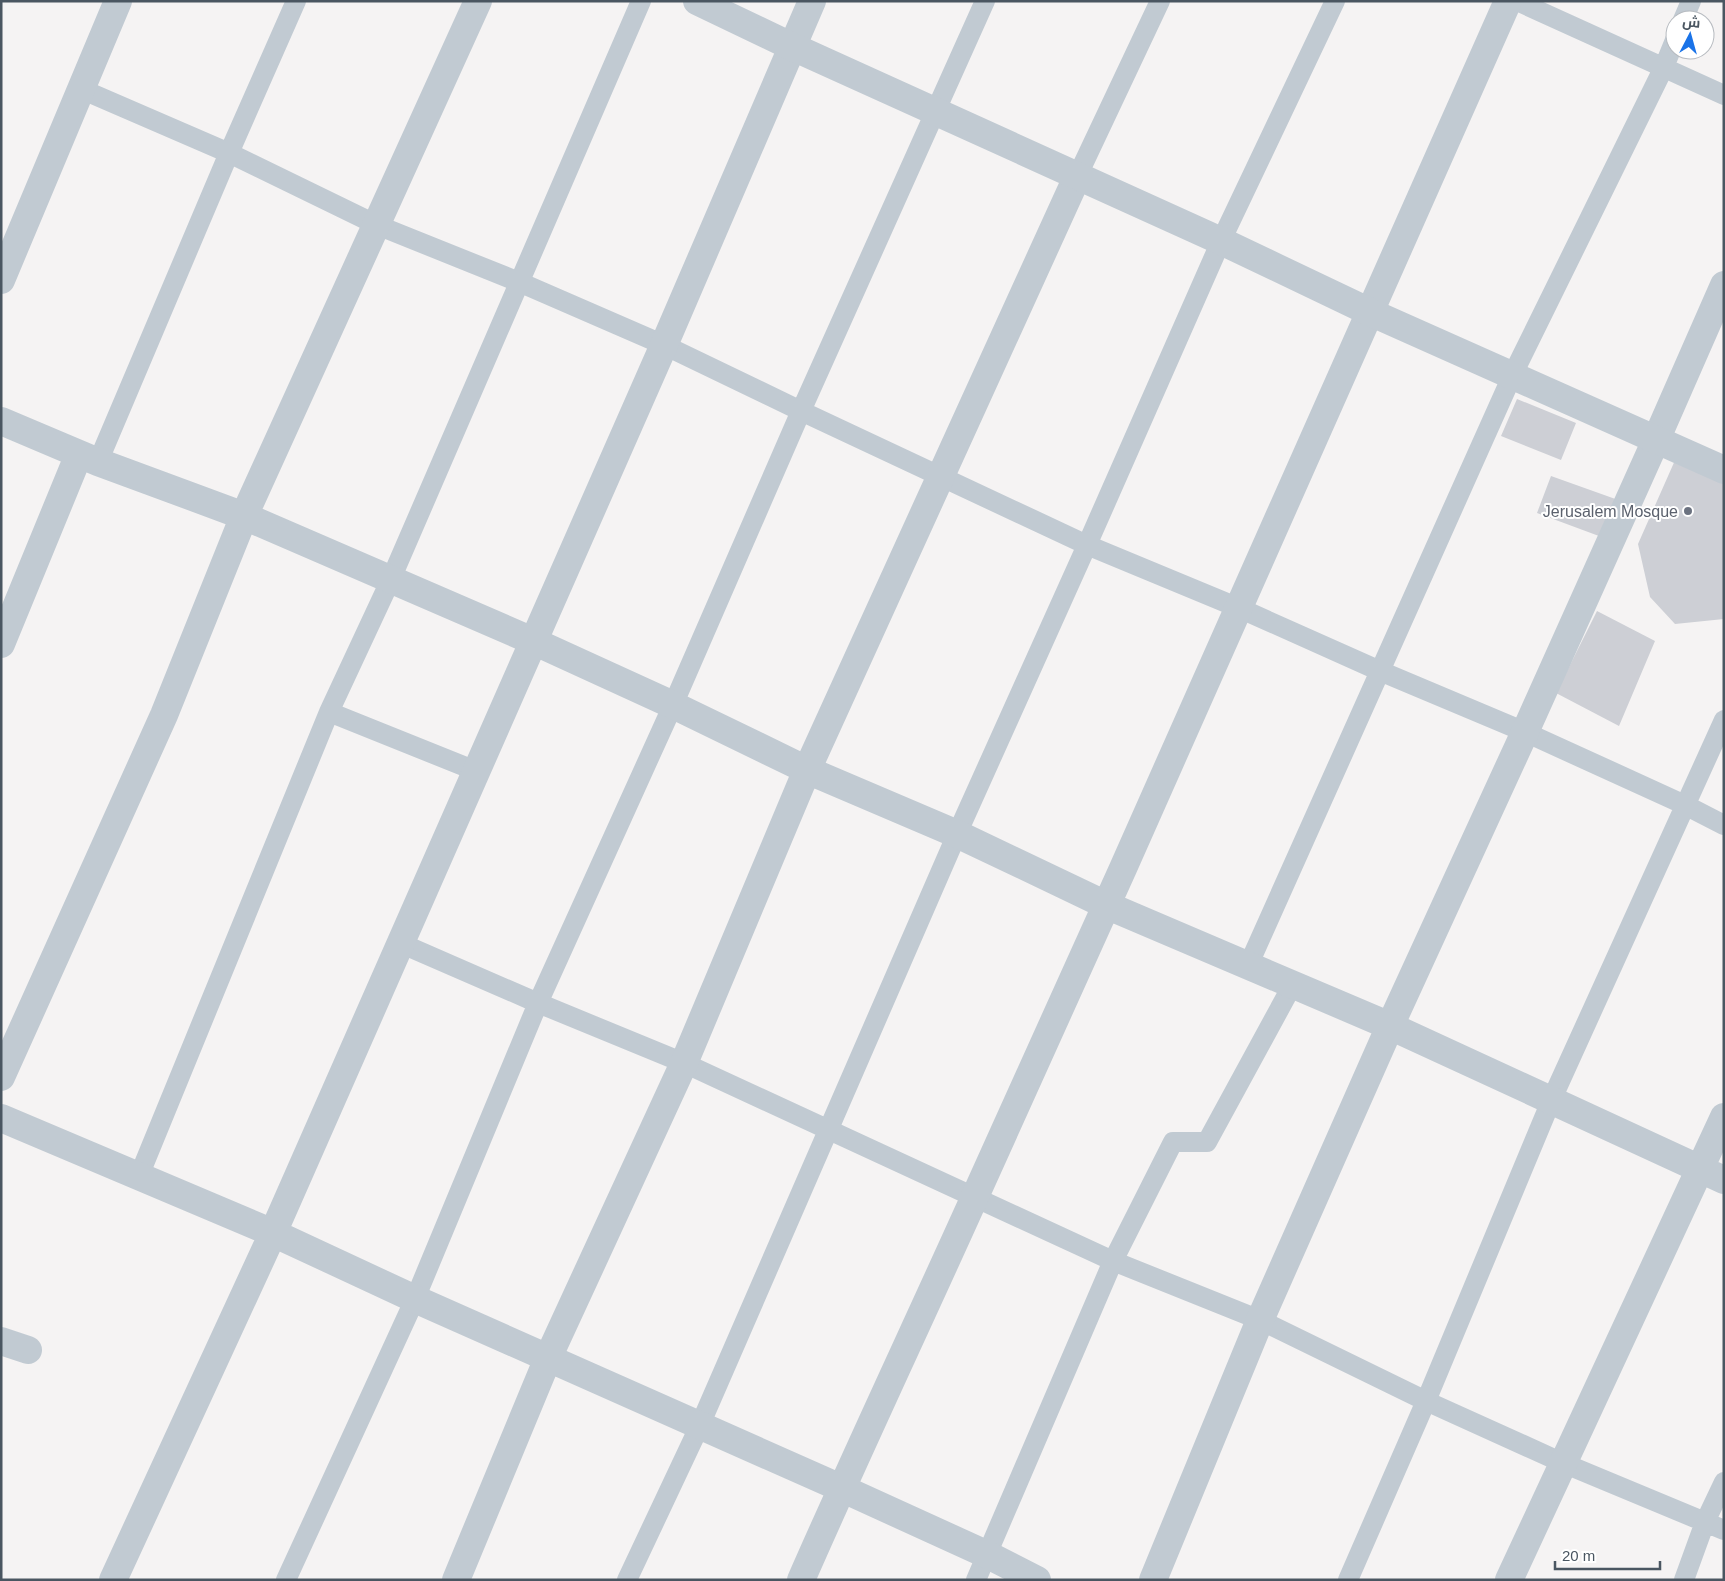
<svg xmlns="http://www.w3.org/2000/svg" width="1725" height="1581" viewBox="0 0 1725 1581" font-family="Arial,Cairo,sans-serif">
<style>
.building{fill:#cdcfd5}
.lines{fill:none;stroke-linecap:round;stroke-linejoin:round}
.service{stroke:#c1cad2;stroke-width:20}
.minor{stroke:#c1cad2;stroke-width:28}
.tertiary{stroke:#c1cad2;stroke-width:28}
.worship-dot{fill:#6b7280;stroke:#fff;stroke-width:2}
.labels{text-anchor:middle;stroke-width:4;stroke-linejoin:round;paint-order:stroke}
.worship-label{font-size:16px;fill:#5b616d;stroke:#fff;text-anchor:end}
</style>
<rect width="100%" height="100%" fill="#f5f3f3"/>
<path class="building" d="M1517,399L1576,423L1561,460L1501,436Z
M1676,458L1724,479V619L1675,624L1650,597L1638,544Z
M1551,476L1621,501L1607,539L1537,513Z
M1597,611L1655,641L1619,726L1556,693Z"/>
<g class="lines">
<path class="service" d="M1517,1L1724,95
M1683,20L1691,1
M81,89L229,153L377,225L519,282L664,345L801,411L1087,545L1239,608L1380,671L1525,732L1685,805L1724,825
M1077,177L1160,1
M98,462L229,153L296,1
M329,712L476,771
M400,943L538,1003L684,1063L1113,1261L1260,1320L1426,1401L1563,1463L1724,1530
M1248,966L1512,376L1664,67L1675,40
M139,1176L329,712L391,579L641,1
M286,1580L415,1299L538,1003L673,705L801,411L985,1
M627,1580L700,1425L957,834L1087,545L1221,241L1335,1
M976,1580L1113,1261L1173,1142H1207L1293,984
M1348,1580L1426,1401L1551,1101L1724,720
M1684,1580L1705,1522L1724,1482"/>
<path class="minor" d="M1,280L118,1
M1,421L98,462L244,516L533,641L673,705L807,770L957,834L1106,905L1390,1026L1724,1180
M1,644L79,454
M1,1077L164,715L244,516L478,1
M1,1118L273,1233L415,1299L841,1488L988,1555L1037,1580
M1,1341L28,1350
M113,1580L273,1233L664,345L812,1
M456,1580L548,1358L684,1063L807,770L1077,177
M801,1580C858,1450 919,1321 977,1192C1156,796 1334,400 1508,1
M1153,1580L1260,1320L1390,1026L1525,732L1656,440L1724,285
M1509,1580L1724,1117"/>
<path class="tertiary" d="M697,1L793,47L1221,241L1372,313L1724,470"/>
</g>
<circle class="worship-dot" cx="1688" cy="511" r="5"/>
<g class="labels">
<g class="worship-label">
<text x="1678" y="517">Jerusalem Mosque</text>
</g>
</g>
<rect width="1725" height="1581" fill="none" stroke="#4a5661" stroke-width="5"/>
<g transform="translate(1690 35) rotate(6)"><circle r="24" fill="#ffffff" stroke="#b7bbc0"/>
<path d="M0-4L9 19L0 12L-9 19Z" fill="#1a73e8"/>
<text y="-8" font-size="14" font-weight="bold" text-anchor="middle" fill="#4a5661">ش</text>
</g>
<path d="M1555 1561v8h105v-8" fill="none" stroke="#4a5661" stroke-width="2.5"/>
<text x="1562" y="1561" font-size="15" fill="#4a5661" stroke="#ffffff" stroke-width="4" paint-order="stroke">20 m</text>
</svg>
